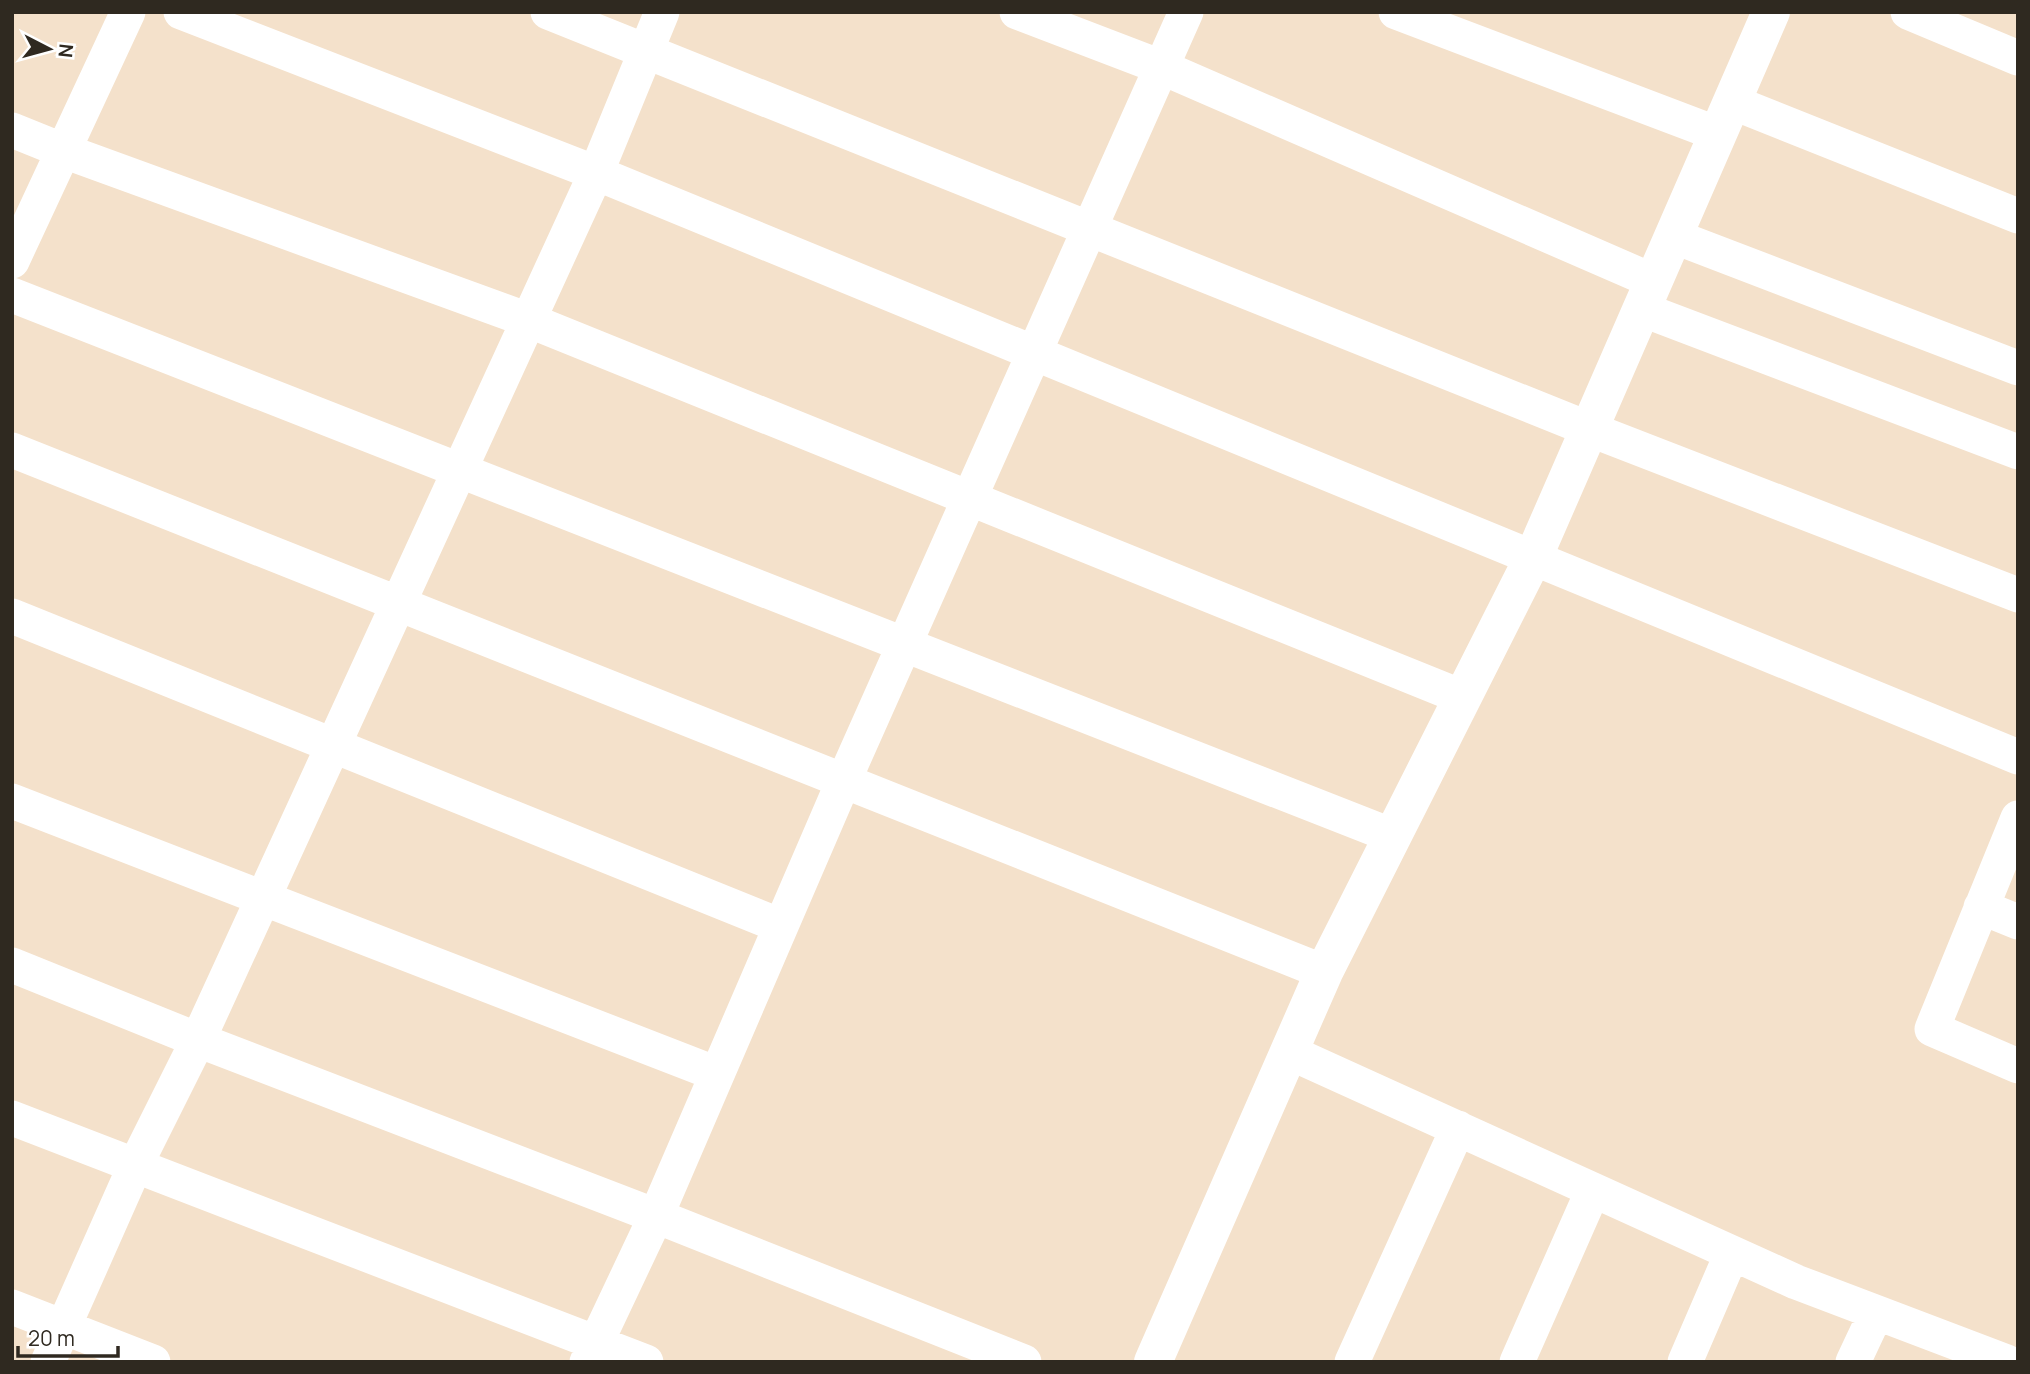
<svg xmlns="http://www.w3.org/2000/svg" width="2030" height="1374" viewBox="0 0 2030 1374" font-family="Manrope,sans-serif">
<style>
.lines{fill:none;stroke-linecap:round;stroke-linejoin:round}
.minor{stroke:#fff;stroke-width:35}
.tertiary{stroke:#fff;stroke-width:38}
</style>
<rect width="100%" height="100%" fill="#f4e1cb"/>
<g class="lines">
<path class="minor" d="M181,12L596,173L2018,757
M548,12L1589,429L2018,595
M1017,12L1161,67L1653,281
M1396,12L1718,134
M1908,12L2018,58
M1732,102L2018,216
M12,130L64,151L528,320L1462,697
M1673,236L2018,368
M12,261L128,12
M12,295L1393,836
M1641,309L2018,452
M12,450L1324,972
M12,616L781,926
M12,801L717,1074
M2018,818L1932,1029L2018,1066
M1981,907L2018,922
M12,965L198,1040L656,1216L1024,1362
M1289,1052L1796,1282L2007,1362
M12,1118L646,1362
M12,1307L153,1362
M48,1362L135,1166L198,1040L596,173L662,12
M587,1362L656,1216L844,780L1186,12
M1352,1362L1458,1128
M1517,1362L1593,1190
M1685,1362L1732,1253
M1853,1362L1876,1313"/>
<path class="tertiary" d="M1153,1362L1324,972L1533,558L1771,12"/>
</g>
<rect width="2030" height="1374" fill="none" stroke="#2f2920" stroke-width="28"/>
<g transform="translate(49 49) rotate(96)" stroke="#ffffff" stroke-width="5" paint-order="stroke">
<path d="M0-5L12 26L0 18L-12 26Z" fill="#2f2920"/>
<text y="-10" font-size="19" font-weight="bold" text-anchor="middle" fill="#2f2920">N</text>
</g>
<path d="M18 1346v10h100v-10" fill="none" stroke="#2f2920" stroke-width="3.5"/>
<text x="28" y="1346" font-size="21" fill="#2f2920" stroke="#ffffff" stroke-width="5" paint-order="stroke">20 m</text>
</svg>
